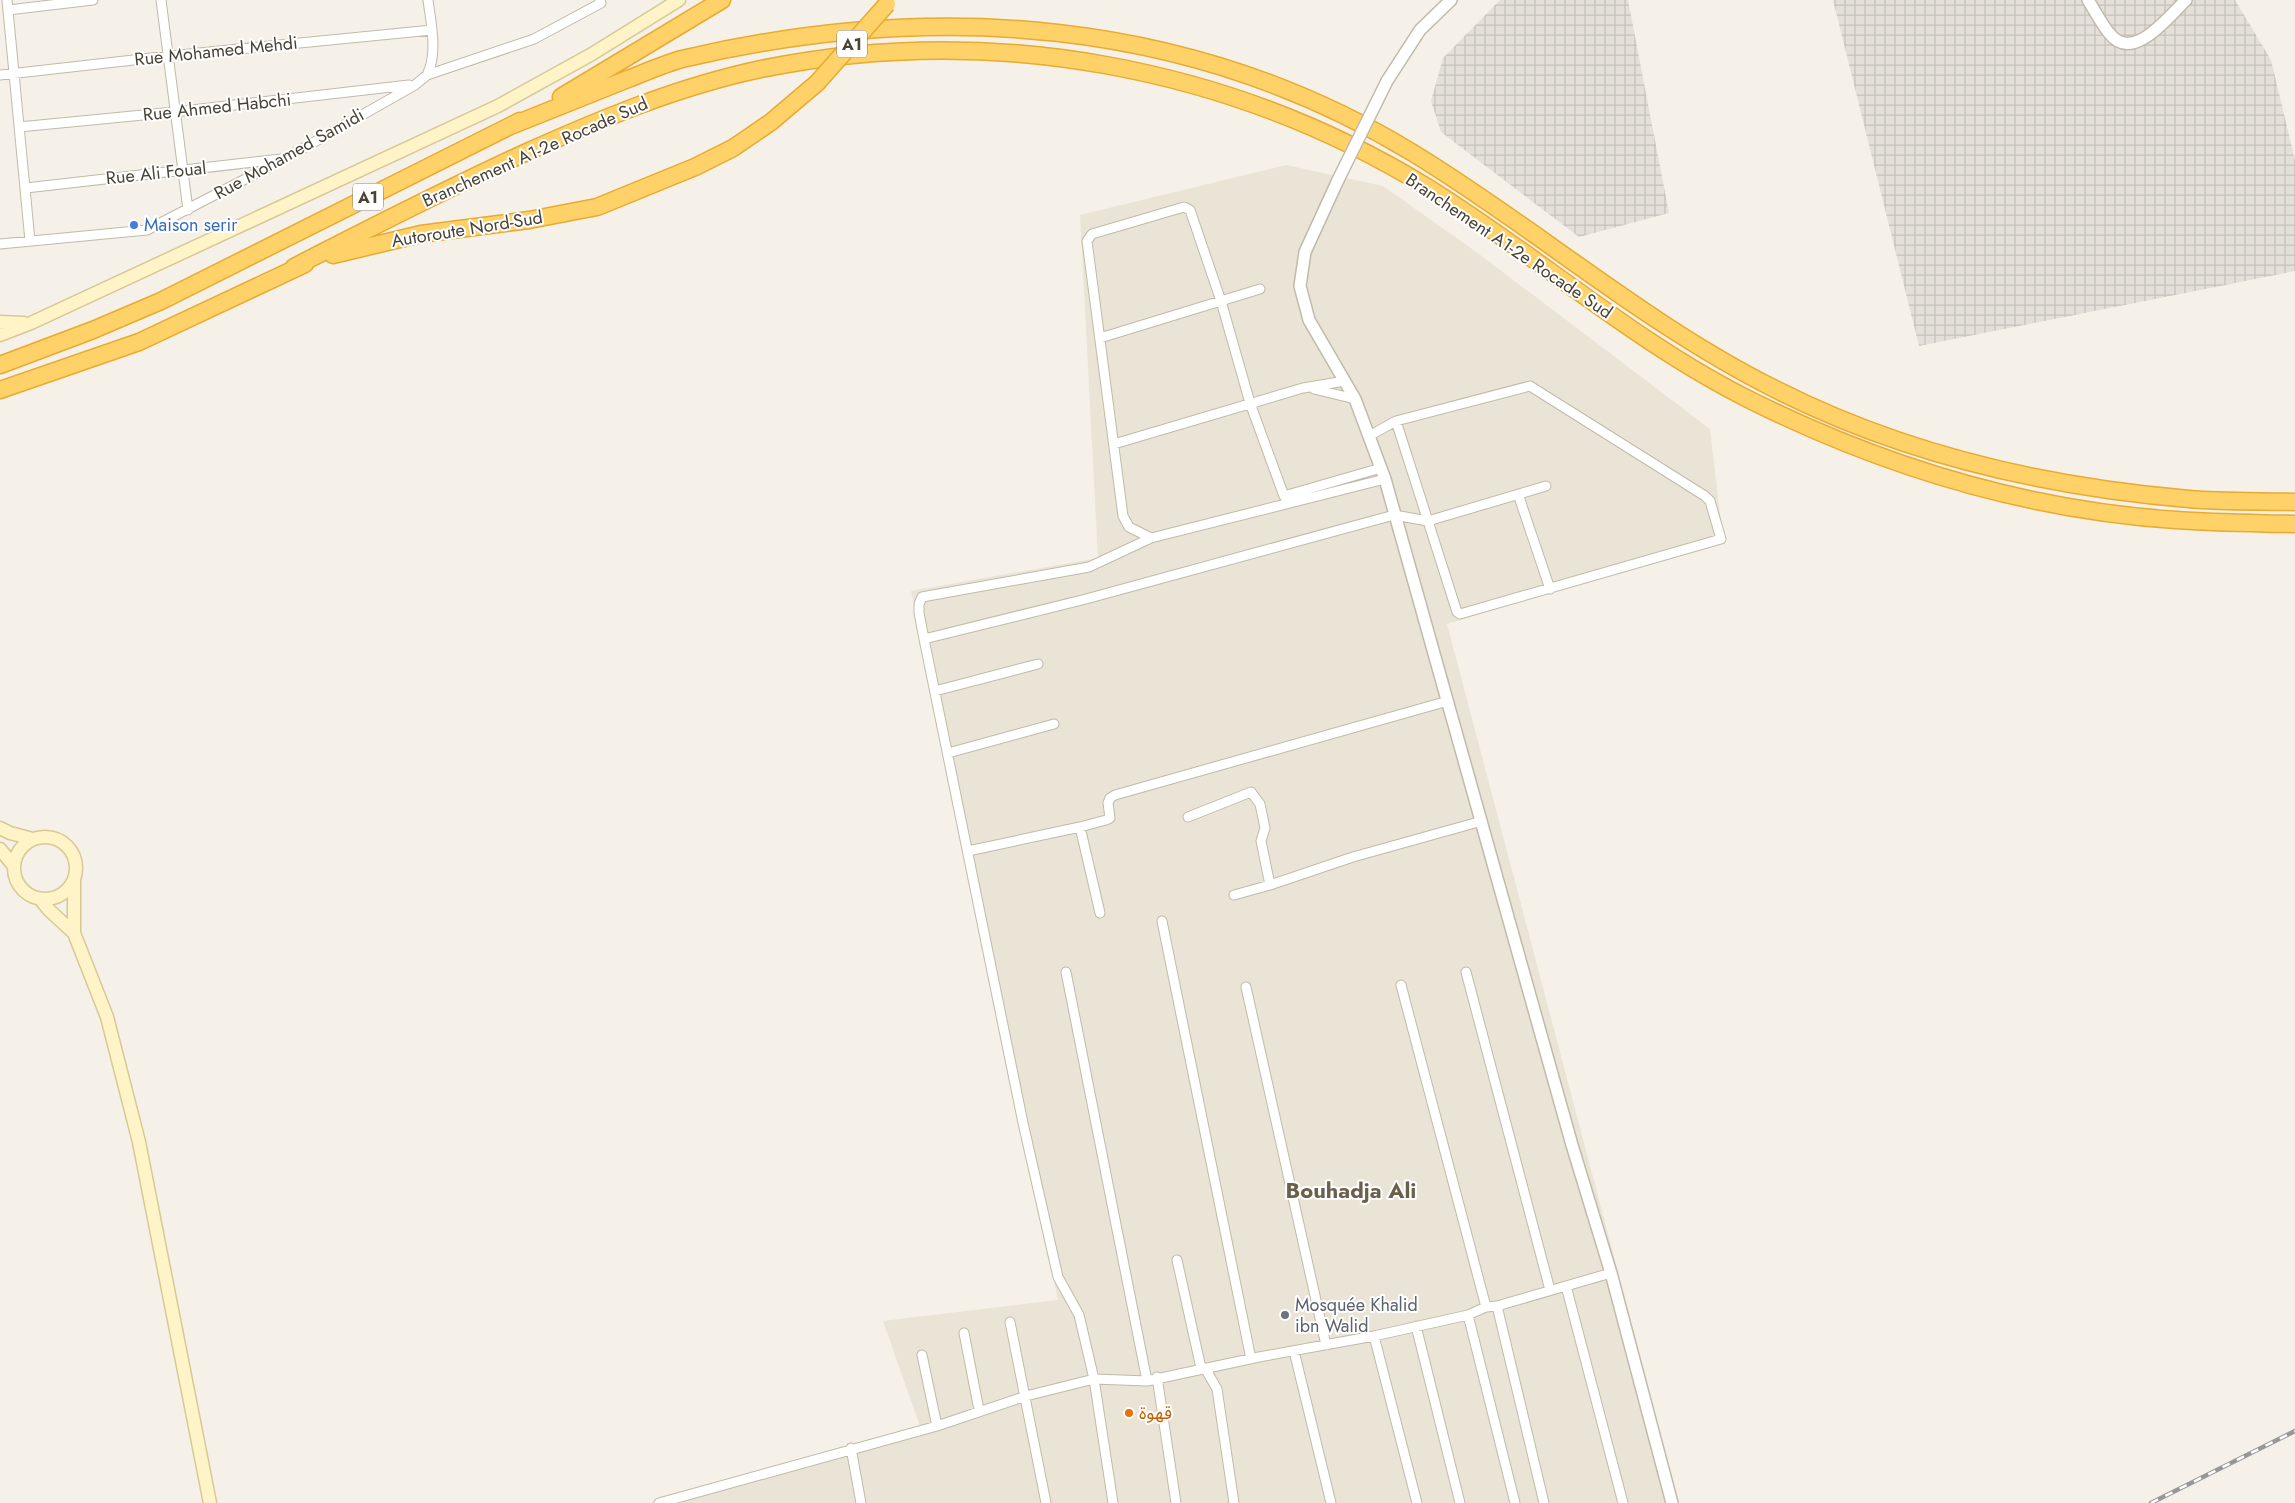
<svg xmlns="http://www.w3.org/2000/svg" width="2295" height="1503" viewBox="0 0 2295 1503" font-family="Jost,'Noto Sans Arabic',sans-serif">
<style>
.residential{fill:#e9e4d5}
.industrial{fill:url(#industrial-grid)}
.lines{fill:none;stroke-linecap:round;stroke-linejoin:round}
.minor-casing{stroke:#c1baa9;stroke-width:11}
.tertiary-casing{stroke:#c1baa9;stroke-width:14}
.secondary-casing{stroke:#d8c895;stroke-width:15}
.motorway-casing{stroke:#e8aa2f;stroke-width:19}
.minor{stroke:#fff;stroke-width:9}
.tertiary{stroke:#fff;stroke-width:11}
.secondary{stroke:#fff3c8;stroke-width:12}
.motorway{stroke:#ffd269;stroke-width:16}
.rail-casing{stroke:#979797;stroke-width:4.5}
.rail{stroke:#fff;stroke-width:2.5;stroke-dasharray:8;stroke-linecap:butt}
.tertiary-bridge-casing{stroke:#c1baa9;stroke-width:14;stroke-linecap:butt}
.motorway-bridge-casing{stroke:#e8aa2f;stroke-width:19;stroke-linecap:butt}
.tertiary-bridge{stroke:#fff;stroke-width:11}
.motorway-bridge{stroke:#ffd269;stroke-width:16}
.shop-dot{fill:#3f7fe0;stroke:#fff;stroke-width:2}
.worship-dot{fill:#6b7280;stroke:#fff;stroke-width:2}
.food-dot{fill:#e8710a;stroke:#fff;stroke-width:2}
.labels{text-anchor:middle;stroke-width:4;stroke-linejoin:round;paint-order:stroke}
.shield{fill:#fff;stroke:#807b72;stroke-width:1}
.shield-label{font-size:16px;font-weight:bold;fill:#494236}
.street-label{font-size:18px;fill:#494236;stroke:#fff}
.shop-label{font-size:18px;fill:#366cbe;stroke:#fff;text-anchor:start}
.worship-label{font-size:18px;fill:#5b616d;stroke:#fff;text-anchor:start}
.food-label{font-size:18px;fill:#c56008;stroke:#fff;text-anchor:start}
.district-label{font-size:22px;font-weight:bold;fill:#6c604c;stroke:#fff}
</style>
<defs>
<pattern id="industrial-grid" width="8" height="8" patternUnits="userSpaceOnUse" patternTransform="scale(1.25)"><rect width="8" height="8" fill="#e4e0d9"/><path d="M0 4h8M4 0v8" fill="none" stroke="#c5c1bb"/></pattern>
</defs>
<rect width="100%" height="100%" fill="#f5f1e8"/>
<path class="residential" d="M1286,165L1383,186L1475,251L1710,429L1723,540L1447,624L1679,1503H683L680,1494L923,1435L883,1321L1058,1300L911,591L1098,558L1080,215Z"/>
<path class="industrial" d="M1500,0H1628L1669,213L1579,237L1441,132L1431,101L1443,58Z
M1833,0H2235L2271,60L2295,160V271L1919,346Z"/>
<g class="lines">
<defs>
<path id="minor" d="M7,0L30,241
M161,0L188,210
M8,10L93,0
M0,75L169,56L432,30
M427,75C438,54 431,23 428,0
M19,127L174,112L409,85
M26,188L281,159
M0,244L147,230L286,158L415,85L427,75L534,39L601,3L600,0
M1100,338L1260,289
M1314,389L1355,399
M1369,436L1396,421L1530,386L1705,496L1710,501L1721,539L1460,614L1457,612L1396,421
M1114,444L1303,388L1345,381
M1518,494L1550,589
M1151,538L1129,527L1123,516L1087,241L1092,234L1184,207L1190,210L1221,301L1250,403L1284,496L1381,468
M924,639L1086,599L1394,515L1428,521L1546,486
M935,691L1038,664
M948,753L1054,724
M1188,817L1251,792L1260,804L1265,828L1261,841L1270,885
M1080,827L1100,913
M968,851L1080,827L1106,820L1110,818L1108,803L1110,798L1115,795L1448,701
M1234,895L1270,885L1353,857L1482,821
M1162,921L1251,1359
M1066,972L1147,1381
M1466,972L1550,1290
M1401,985L1486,1307
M1246,987L1326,1345
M1177,1260L1201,1368
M1566,1286L1623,1503
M1497,1306L1544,1503
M1468,1315L1515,1503
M1010,1322L1046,1503
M1416,1326L1460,1503
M964,1333L979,1410
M1374,1336L1417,1503
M1294,1351L1331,1503
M922,1355L937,1426
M1205,1368L1217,1389L1234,1503
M1157,1377L1176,1503
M851,1448L861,1503
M659,1503L937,1426L1026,1396L1094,1379L1147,1381L1259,1357L1374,1336L1468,1315L1486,1307L1497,1306L1611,1273
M1113,1503L1094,1379L1079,1315L1058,1277L1023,1123L924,639L919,613V604L922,597L1089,567L1151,538L1385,479"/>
<path id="tertiary" d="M2088,0C2095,11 2101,23 2109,33C2133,64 2168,17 2186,0
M1387,81L1420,30L1451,0
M1338,180L1305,252L1300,286L1309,320L1355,399L1385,479L1572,1145L1611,1273L1672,1503"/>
<path id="secondary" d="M0,322L24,323
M0,335L31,323L498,106L592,54L679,0
M0,828L10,833L33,839
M14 868a31 31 0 1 1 62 0a31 31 0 1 1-62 0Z
M0,849L13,865
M74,880V933L107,1017L139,1142L210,1503
M40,899L49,910L74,933"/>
<path id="motorway" d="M561,97L722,0
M513,125C551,110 590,94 628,79C646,72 664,64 682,59C933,0 1189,17 1413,153C1536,228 1645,324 1775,389C1903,454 2046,487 2189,499C2224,502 2260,501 2295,502
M333,255L421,234L529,220L597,207L695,167L733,148L771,122L817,83
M294,267C372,227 448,188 527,152C603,118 680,86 761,69C989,22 1229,66 1427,187C1537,255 1635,343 1752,401C1885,467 2027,510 2176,520C2216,523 2255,523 2295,524
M0,365L93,330L161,301L520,121
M0,390L139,342L305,264"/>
</defs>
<use href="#minor" class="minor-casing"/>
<use href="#tertiary" class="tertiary-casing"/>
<use href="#secondary" class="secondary-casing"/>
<use href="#motorway" class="motorway-casing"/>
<use href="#minor" class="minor"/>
<use href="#tertiary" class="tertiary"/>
<use href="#secondary" class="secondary"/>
<use href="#motorway" class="motorway"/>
<defs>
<path id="rail" d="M2151,1503L2295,1431"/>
</defs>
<use href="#rail" class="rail-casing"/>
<use href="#rail" class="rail"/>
<defs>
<path id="tertiary-bridge" d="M1338,180L1387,81"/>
<path id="motorway-bridge" d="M817,83L887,4"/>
</defs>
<use href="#tertiary-bridge" class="tertiary-bridge-casing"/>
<use href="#motorway-bridge" class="motorway-bridge-casing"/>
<use href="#tertiary-bridge" class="tertiary-bridge"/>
<use href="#motorway-bridge" class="motorway-bridge"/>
</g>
<circle class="shop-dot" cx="134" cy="225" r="5"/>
<circle class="worship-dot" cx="1285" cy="1315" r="5"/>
<circle class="food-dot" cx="1129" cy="1413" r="5"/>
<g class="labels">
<g class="shield">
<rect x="837" y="30.5" width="30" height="27" rx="4"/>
<rect x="353" y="183.5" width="30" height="27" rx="4"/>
</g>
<g class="shield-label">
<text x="852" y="50">A1</text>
<text x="368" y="203">A1</text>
</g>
<g class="street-label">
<text transform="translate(216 51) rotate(-6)" y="6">Rue Mohamed Mehdi</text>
<text transform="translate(217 107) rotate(-6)" y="6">Rue Ahmed Habchi</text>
<text transform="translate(535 152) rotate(-24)" y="6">Branchement A1-2e Rocade Sud</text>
<text transform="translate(289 154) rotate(-29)" y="6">Rue Mohamed Samidi</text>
<text transform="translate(156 173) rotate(-6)" y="6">Rue Ali Foual</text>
<text transform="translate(467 229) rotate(-9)" y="6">Autoroute Nord-Sud</text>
<text transform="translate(1509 246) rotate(34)" y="6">Branchement A1-2e Rocade Sud</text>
</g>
<g class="shop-label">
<text x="144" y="231">Maison serir</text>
</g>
<g class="worship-label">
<text x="1295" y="1311">Mosquée Khalid<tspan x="1295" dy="21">ibn Walid</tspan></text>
</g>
<g class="food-label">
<text x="1139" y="1419">قهوة</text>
</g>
<g class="district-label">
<text x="1351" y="1198">Bouhadja Ali</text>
</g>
</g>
</svg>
